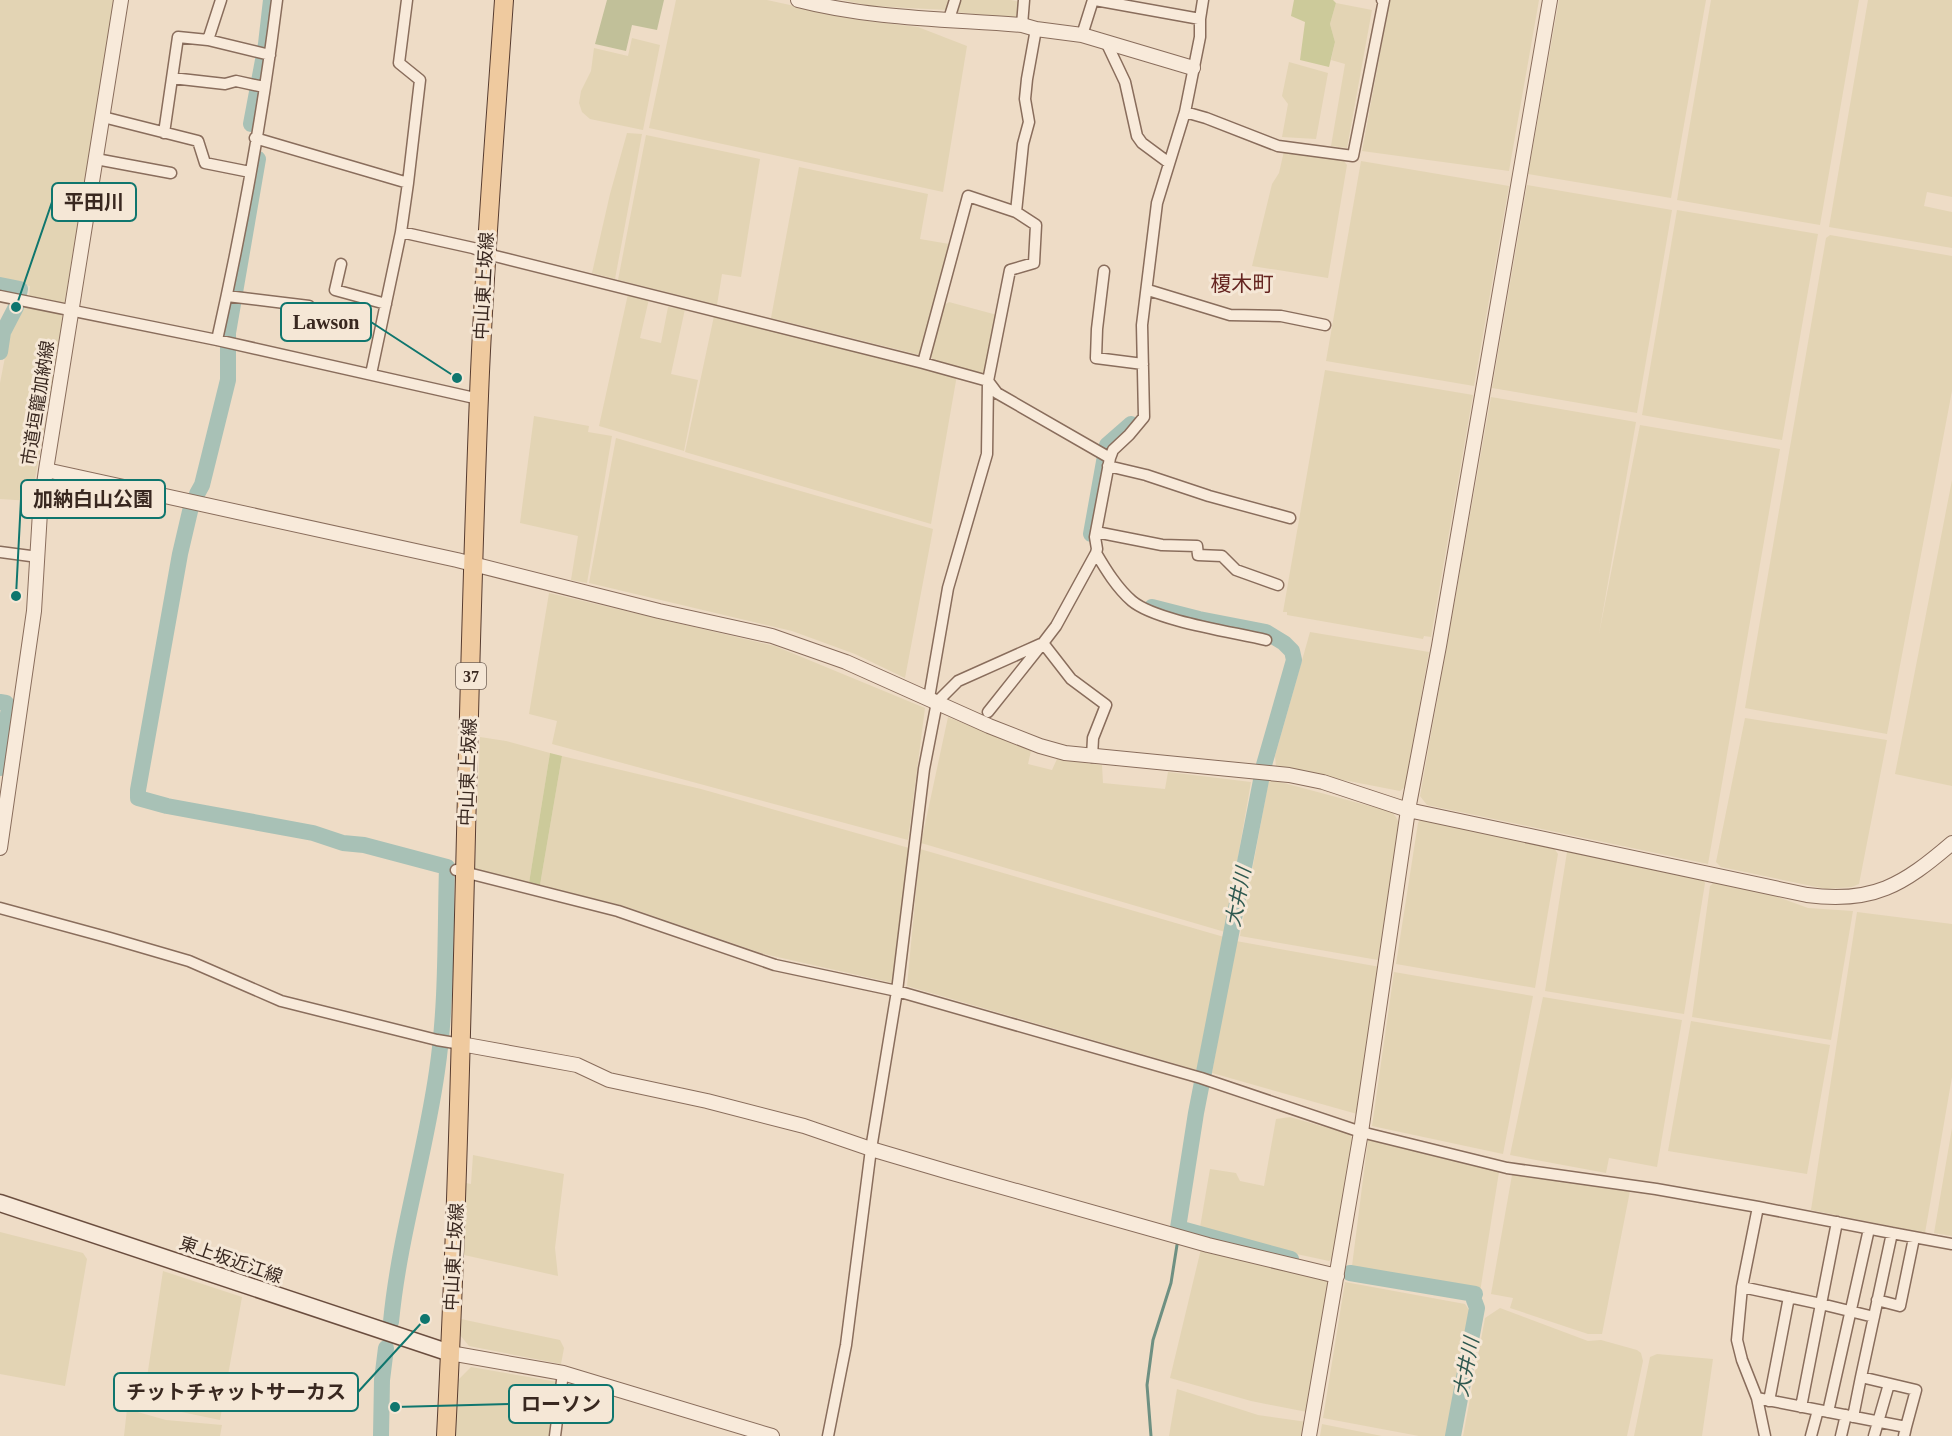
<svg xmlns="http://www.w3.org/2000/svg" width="1952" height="1436" viewBox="0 0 1952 1436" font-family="'Times New Roman','Noto Sans JP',serif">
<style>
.farmland{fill:#e3d4b4}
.green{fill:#ccca9a}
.cemetery{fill:#c1c099}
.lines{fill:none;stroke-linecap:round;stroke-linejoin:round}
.stream{stroke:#6e9082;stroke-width:3}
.river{stroke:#a8c1b6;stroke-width:16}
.minor-casing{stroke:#896d5c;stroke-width:13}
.tertiary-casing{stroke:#896d5c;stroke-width:16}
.secondary-casing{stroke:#6b4e3f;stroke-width:19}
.primary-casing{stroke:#573c30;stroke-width:20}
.minor{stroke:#f8eada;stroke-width:10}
.tertiary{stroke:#f8eada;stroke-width:14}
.secondary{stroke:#f8eada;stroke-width:16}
.primary{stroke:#efca9f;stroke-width:18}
.labels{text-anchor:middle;stroke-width:6;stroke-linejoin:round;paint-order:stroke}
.shield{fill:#f5e7d6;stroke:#716157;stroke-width:1.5}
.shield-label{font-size:16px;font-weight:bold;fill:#392820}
.street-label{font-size:18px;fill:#392820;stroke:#f5e7d6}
.water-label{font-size:20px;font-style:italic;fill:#2f5950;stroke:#f5e7d6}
.quarter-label{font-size:21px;fill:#652420;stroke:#f5e7d6}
.leader{fill:none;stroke:#0f766e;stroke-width:2}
.callout-dot{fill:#0f766e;stroke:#f5e7d6;stroke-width:2}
.callout{fill:#f5e7d6;stroke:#0f766e;stroke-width:2}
.callout-label{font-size:20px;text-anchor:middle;font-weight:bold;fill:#392820}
</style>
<rect width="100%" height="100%" fill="#eedcc6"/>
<path class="farmland" d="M0,0H115L64,306L29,298L30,286L0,280Z
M676,0H767L859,20L918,27L967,46L943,192L649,128Z
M843,0H949L947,10L871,6Z
M960,0H1011L1021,2L1020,16L1015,19L957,12Z
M1390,0H1539L1509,171L1362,151Z
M1559,0H1706L1671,198L1528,174Z
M1711,0H1859L1820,225L1677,200Z
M1868,0H1952V197L1927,192L1924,206L1952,212V248L1829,227Z
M1336,3L1372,10L1347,148L1331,146L1345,64L1331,60L1335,42L1330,24Z
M632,38L660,45L643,130L590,119L582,112L579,103L581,91L591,71L594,48L628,56Z
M1289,62L1328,73L1316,139L1282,137L1288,104L1282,96Z
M627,133L642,134L615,279L592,273L610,194Z
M646,135L760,159L741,277L722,274L717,305L618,280Z
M1284,151L1343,160L1347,165L1328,278L1252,266L1272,184L1279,173Z
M1361,161L1509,186L1474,386L1326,361Z
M799,167L928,194L920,239L949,244L920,355L771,318Z
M1527,185L1672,210L1637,413L1492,388Z
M1677,210L1818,234L1782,440L1642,415Z
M1830,235L1952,256V391L1887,734L1745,708L1826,238Z
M628,294L649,299L640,338L661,343L668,307L685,309L671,374L698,380L684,451L599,426Z
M949,302L997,315L987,374L933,361L931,356L943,306Z
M23,307L59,314L64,317L31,501L0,499V383L10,331Z
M714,316L957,375L931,524L685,452Z
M1325,370L1473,395L1431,637L1424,636L1423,639L1287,615V612H1283Z
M1491,397L1636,422L1599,634L1640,425L1780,449L1708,864L1427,805L1420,796Z
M534,416L589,426L588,432L612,436L587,583L571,580L578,536L520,523Z
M616,438L933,529L905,678L855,654L792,631L589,583Z
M1952,480V786L1895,774Z
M549,593L775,646L925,708L908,840L552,744L557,721L529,714Z
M1310,632L1429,652L1405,787L1400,791L1276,767L1275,756Z
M948,717L1031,751L1028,764L1052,770L1057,759L1102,765L1103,783L1165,789L1168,772L1251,782L1225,932L921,843Z
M1745,718L1887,740L1859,884L1852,887L1826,889L1721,867L1716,862Z
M480,737L506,741L550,753L529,883L475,870Z
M562,756L701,789L909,848L893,983L764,954L624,906L540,885Z
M1269,779L1392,812L1396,817L1399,823L1378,960L1240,936Z
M1422,817L1554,848L1558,854L1535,988L1396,964L1418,823Z
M920,849L1224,937L1200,1071L907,986Z
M1572,849L1702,878L1705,883L1684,1014L1545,991L1567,852Z
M1715,881L1759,890L1808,908L1853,911L1831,1040L1692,1017L1710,886Z
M1857,912L1952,924V1077L1925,1233L1811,1210Z
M1236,941L1380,967L1357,1114L1212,1073Z
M1394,972L1533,996L1503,1154L1372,1126Z
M1543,997L1682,1020L1657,1167L1609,1158L1606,1173L1510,1155Z
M1691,1021L1830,1045L1807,1174L1668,1151Z
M1290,1117L1349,1134L1353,1139L1336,1255L1329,1261L1199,1233L1210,1169L1236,1173L1240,1181L1264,1186L1276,1119Z
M1952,1128V1236L1934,1233Z
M1368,1140L1499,1172L1480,1292L1352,1266Z
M473,1155L564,1174L555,1248L558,1276L464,1255L466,1183L471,1184Z
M1516,1171L1630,1191L1602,1334H1588L1510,1308L1513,1298L1491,1294L1512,1175Z
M0,1232L83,1253L87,1259L65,1386L0,1374Z
M1201,1249L1326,1277L1330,1288L1307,1412L1251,1401L1170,1378Z
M163,1271L242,1297L220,1420L143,1404Z
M1345,1282L1465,1304L1473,1316L1450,1436H1419L1323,1418Z
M1500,1308L1588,1341L1601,1340L1637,1350L1641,1353L1643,1361L1627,1436H1463L1485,1318Z
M461,1319L560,1340L564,1348L561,1364L469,1346L460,1335Z
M1657,1354L1713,1359L1702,1436H1634L1650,1357Z
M471,1367L558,1382L552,1436H455L458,1380Z
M1177,1389L1258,1415L1307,1422L1304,1436H1169Z
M127,1409L166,1420L222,1425L220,1436H124Z
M1322,1424L1382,1436H1320Z"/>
<path class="green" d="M1294,0H1333L1336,3L1330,24L1335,42L1329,67L1300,60L1305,22L1291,16Z
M550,753L562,756L540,885L529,883Z"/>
<path class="cemetery" d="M607,0H664L657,30L632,25L626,51L595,44Z"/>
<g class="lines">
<path class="stream" d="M1151,1436L1147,1385L1153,1340L1171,1283L1177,1245"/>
<path class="river" d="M251,124L266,44L271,0
M0,285L20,289L16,307L3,332L0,352
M197,494L202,485L228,380V333L258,159
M191,507L180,554L138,790V798L167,806L313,833L343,843L364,845L447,867C445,935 447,1004 437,1071C425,1156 399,1237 391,1322
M1091,534L1107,445L1131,424
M1152,607L1199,619L1266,632L1284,643L1292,651L1294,660L1264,765L1196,1113L1178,1228L1291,1259
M0,702L6,703L9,707L0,768
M1350,1273L1475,1294
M381,1436L382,1380L386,1348
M1453,1436L1477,1308L1474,1300"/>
<defs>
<path id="minor" d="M221,0L208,40L270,55
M407,0L399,63L420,80L408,183
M1095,0L1200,19
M949,19L955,0
M1022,25L1024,0
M1082,35L1093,0
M1107,44L1125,82L1137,136L1142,143L1169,163
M172,78L225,84L236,81L264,87
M1185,112L1206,118L1278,146L1353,156L1384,0H1382
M103,117L198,141L205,163L250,172
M164,133L178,37L208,40
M255,138L408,183L401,232L473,248L491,255L923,363
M96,159L171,173
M1016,212L968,196L923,363L988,381L1010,270L1034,263L1036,225L1016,212L1023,144L1029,122L1025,99L1027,79L1036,29
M341,264L335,290L386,304
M1104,271L1097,329L1096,358L1143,364
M1148,290L1230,315L1281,316L1325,325
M0,296L217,340L479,399
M227,296L309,306
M217,340C242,228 263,114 277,0
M371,374L401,232
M988,381L997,393L1110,458
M1108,466L1146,475L1209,496L1290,518
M1096,532L1162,545L1197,546L1198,555L1222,556L1236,570L1278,585
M0,552L38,557
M1096,553C1106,570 1117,588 1132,601C1156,621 1233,632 1266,640
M929,698L948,588L987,454L988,381
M988,712L1043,643L1071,679L1106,705L1093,738L1092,757
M456,870L618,911L775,965L897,991L1201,1078L1361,1132L1507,1168L1656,1189L1758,1207
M0,908L110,938L189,961L281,1001L437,1040L461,1044
M1837,1222L1821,1304L1874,1317
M1892,1233L1952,1244
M1742,1287L1758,1207L1892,1233L1861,1377L1916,1390L1906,1427
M1877,1300L1900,1306L1914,1238
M1757,1398L1742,1360L1737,1340L1742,1287L1821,1304L1801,1407
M1769,1401L1789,1297
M1828,1412L1869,1229
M1853,1417L1861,1377
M555,1436L563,1373
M828,1436L846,1345L871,1149L897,991L924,769L937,702L958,681L1043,643L1056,626L1096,553L1097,549L1095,537L1110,458L1113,450L1129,435L1144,417L1142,325L1157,203L1185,112L1200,37V19L1203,0
M1765,1436L1757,1398L1906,1427L1904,1436
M1811,1436L1818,1410
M1841,1436L1846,1415
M1874,1436L1889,1384"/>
<path id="tertiary" d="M798,0C871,19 947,19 1022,25L1036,29L1082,35L1193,68
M46,470L457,560L659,611L772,636L846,662L989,726L1040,746L1065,753L1289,775L1323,782L1408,810L1807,895C1873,904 1903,885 1952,843
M0,848L34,611L40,512L46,470L121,0
M461,1044L577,1065L609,1080L707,1101L804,1126L871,1149L949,1172L1208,1245L1337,1276
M450,1353L563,1373L772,1436
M1309,1436L1361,1132L1408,810L1439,646L1550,0"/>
<path id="secondary" d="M0,1203L450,1353"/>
<path id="primary" d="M446,1436C464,1090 465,743 479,396C484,264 495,132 504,0"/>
</defs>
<use href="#minor" class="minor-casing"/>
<use href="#tertiary" class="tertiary-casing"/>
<use href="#secondary" class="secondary-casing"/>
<use href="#primary" class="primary-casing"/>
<use href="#minor" class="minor"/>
<use href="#tertiary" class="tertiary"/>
<use href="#secondary" class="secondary"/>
<use href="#primary" class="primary"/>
</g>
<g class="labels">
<rect class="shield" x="456" y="663" width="30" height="26" rx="4.5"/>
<g class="shield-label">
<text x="471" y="682">37</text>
</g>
<g class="street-label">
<text transform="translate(484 286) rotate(-87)" y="6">中山東上坂線</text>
<text transform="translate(38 403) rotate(-81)" y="6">市道垣籠加納線</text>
<text transform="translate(468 772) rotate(-88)" y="6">中山東上坂線</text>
<text transform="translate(454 1257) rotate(-87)" y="6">中山東上坂線</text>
<text transform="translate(231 1260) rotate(19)" y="6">東上坂近江線</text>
</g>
<g class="water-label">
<text transform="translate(1238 897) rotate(-79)" y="7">大井川</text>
<text transform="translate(1466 1367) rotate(-79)" y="7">大井川</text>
</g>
<g class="quarter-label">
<text x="1242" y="291">榎木町</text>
</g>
</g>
<path class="leader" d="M16 307L52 202M457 378L371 322M16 596L21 499M425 1319L358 1392M395 1407L509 1404"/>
<g class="callout-dot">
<circle cx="16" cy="307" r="6"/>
<circle cx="457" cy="378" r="6"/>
<circle cx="16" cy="596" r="6"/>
<circle cx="425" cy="1319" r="6"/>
<circle cx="395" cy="1407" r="6"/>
</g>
<g class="callout">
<rect x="52" y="183" width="84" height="38" rx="6"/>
<rect x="281" y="303" width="90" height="38" rx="6"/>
<rect x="21" y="480" width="144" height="38" rx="6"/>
<rect x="114" y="1373" width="244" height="38" rx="6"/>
<rect x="509" y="1385" width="104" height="38" rx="6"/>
</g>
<g class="callout-label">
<text x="94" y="209">平田川</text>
<text x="326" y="329">Lawson</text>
<text x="93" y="506">加納白山公園</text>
<text x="236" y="1399">チットチャットサーカス</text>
<text x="561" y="1411">ローソン</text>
</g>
</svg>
